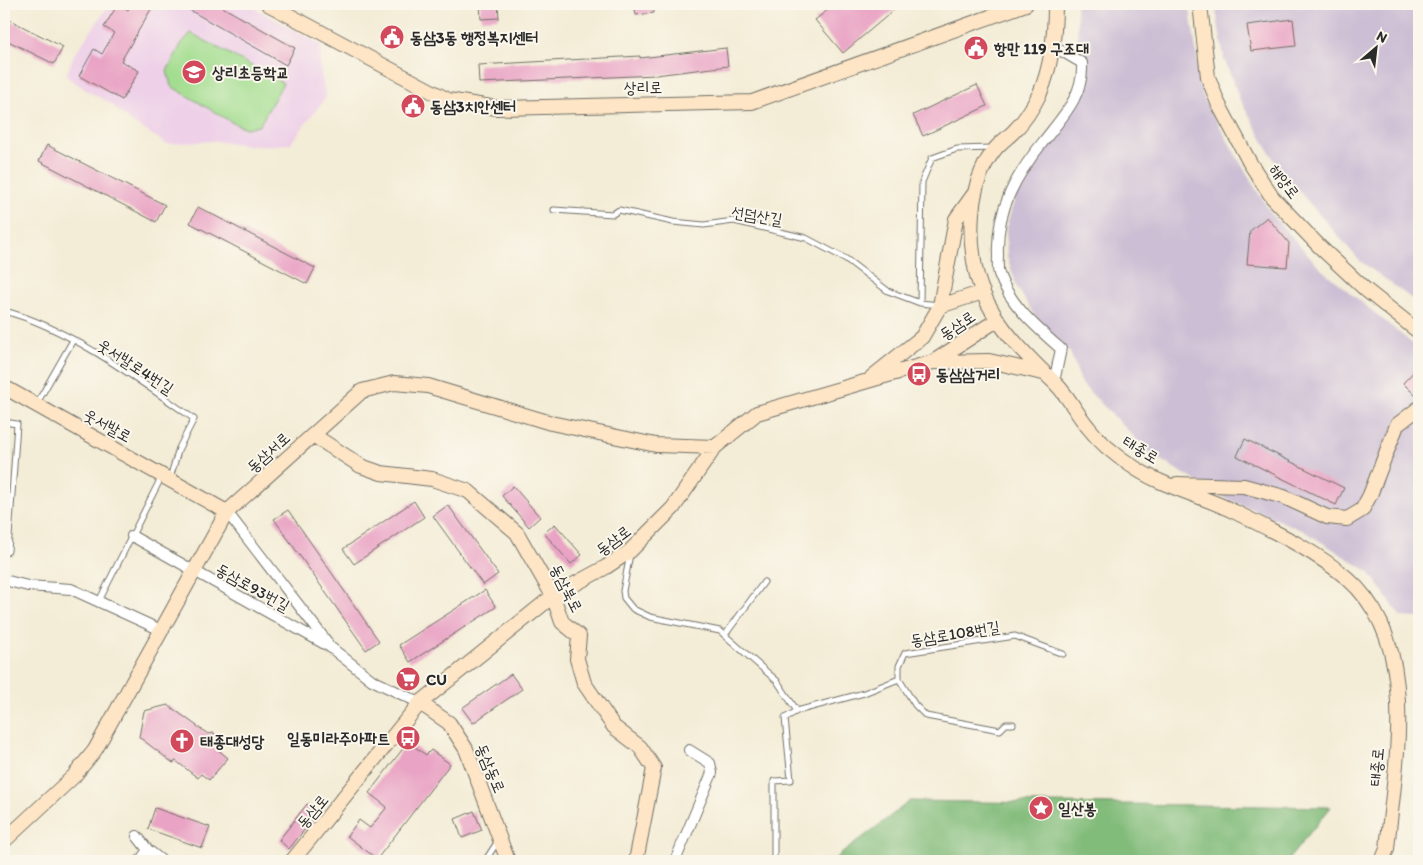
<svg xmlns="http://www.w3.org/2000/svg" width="1423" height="865" viewBox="0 0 1423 865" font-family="Itim,'Poor Story',sans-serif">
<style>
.built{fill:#eed0e8}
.industrial{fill:#ccbed4}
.green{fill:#a3dd8f;stroke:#67845d}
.forest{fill:#82bc7a;stroke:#567452}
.building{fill:#e9a3c4}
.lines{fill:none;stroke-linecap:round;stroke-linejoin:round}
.lane-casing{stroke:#716f67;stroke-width:7}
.street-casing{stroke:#716f67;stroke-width:12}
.secondary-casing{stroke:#716f67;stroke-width:16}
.lane{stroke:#fff;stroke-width:5}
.street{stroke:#fff;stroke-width:10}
.secondary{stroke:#fde5c5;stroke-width:14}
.labels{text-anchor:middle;stroke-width:4;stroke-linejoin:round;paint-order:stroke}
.poi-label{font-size:16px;font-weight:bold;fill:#2b2b2b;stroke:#fbf7ec;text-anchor:start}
.street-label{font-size:16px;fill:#2b2b2b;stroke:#fbf7ec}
</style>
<rect width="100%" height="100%" fill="#fbf7ec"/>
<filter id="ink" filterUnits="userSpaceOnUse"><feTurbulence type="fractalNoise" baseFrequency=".02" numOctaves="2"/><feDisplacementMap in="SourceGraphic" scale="10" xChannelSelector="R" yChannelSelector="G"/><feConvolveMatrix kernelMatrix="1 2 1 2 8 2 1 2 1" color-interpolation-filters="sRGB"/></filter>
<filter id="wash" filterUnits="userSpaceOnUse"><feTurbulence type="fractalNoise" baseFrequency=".0096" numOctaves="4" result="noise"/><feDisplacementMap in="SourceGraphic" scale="20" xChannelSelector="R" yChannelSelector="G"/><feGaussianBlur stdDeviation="1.12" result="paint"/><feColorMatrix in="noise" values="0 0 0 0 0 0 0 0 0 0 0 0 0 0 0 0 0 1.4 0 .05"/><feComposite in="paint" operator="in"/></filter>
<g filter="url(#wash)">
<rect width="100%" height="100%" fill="#f3ecd6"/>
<path class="built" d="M110,4H247L321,45L320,69L326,97L290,144L259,146L213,141L167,144L130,121L110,103L87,91L66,76L74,55Z"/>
<path class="industrial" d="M1076,4H1189L1203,97L1245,171L1272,215L1322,270L1419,349V618L1401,617L1369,572L1304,531L1225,498L1152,455L1082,384L1070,352L1037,319L1017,287L1007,257L1006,228L1020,182L1081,96Z
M1215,4H1419V304L1359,260L1278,167L1239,97L1224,59Z"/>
<path class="green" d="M191,33L283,83L259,126L246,128L233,123L171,86L167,71L182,43Z"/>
<path class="forest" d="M910,801L1331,807L1287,861H832Z"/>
<g id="blocks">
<path class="building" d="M118,4L128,10L132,4H154L121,61L139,71L122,100L79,76L94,49L102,54L114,33L104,27Z
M179,4H217L295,48L286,65Z
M480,4H498L499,18L481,19Z
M634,4H653L654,13L636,15Z
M835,4H889L894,10L843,53L815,20Z
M4,17L63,47L54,64L4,39Z
M1293,19L1296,46L1251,51L1247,25Z
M726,48L728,66L656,75L479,83L478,65L640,56V58Z
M977,85L987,106L923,136L913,115Z
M47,145L165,205L156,222L39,161Z
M198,207L315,268L307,284L190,223Z
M1267,217L1289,243L1287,267L1247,264L1250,231Z
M1419,366V399L1403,383Z
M1245,439L1344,488L1336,505L1237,456Z
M513,486L540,517L529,527L502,496Z
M414,501L424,517L354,564L343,549Z
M448,505L498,574L483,585L433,516Z
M288,510L379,641L366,650L274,519Z
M555,524L582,555L571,564L544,533Z
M485,590L496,607L410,662L399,645Z
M511,674L522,689L473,723L462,708Z
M168,705L208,734L214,733L219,738L217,749L228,758L209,780L201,774L198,778L176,761L173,763L139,737L144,711Z
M408,742L426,755L431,750L450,764L377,859L347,836L359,820L370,828L387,807L369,793Z
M307,804L318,813L289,849L279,840Z
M155,808L210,827L202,848L148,829Z
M474,811L482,830L462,838L455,819Z"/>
</g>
</g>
<g filter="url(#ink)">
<use href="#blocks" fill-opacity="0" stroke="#716f67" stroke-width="1"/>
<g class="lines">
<defs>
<path id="lane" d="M554,210L613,214L619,210L673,222L704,225L734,221L806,238L846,259L888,291L920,303L940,305
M920,303L922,182L932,158L957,149L993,148
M4,311C68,327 139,380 194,419L179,448L170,478
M36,405L73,340
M4,422L17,424L8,551L4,554
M630,554L623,591L624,598L633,609L650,617L720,631L777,681L797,711L785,718L791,780L774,781V859
M99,601L162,476
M725,635L764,582
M797,711L864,693L899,679
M1013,724H1006L1000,730L926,716L915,705L899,679V666L905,653L1015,636L1063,654
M485,861L498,841"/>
<path id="street" d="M1053,46L1082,63C1084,96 1062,117 1043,142C1016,175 996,210 998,255C998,261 997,268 999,274C1010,305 1037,328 1061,349L1054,382
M227,512L327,642
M132,536L330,647L372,680L420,703
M4,580L28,586L71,589L163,631
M137,836L148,850L162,861
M140,861L148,850
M653,861H654
M675,861L712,773L710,763L689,750"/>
<path id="secondary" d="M268,4L448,100L497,108L752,102L1026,4
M1055,4C1055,35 1052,65 1040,93C1034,105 1025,120 1016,129C1010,136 1002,141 996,148C971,178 968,223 974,261C981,312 1020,350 1056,384C1069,397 1076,413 1088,427C1100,443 1115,455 1132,466C1160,486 1204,496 1235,512C1273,531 1314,550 1347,578C1422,643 1395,762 1387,849L1382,861
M1200,4L1208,77L1218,103L1250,163L1272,197L1320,247L1366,290L1419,332
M940,306L983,292
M934,362L989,361L1043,373
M872,377L922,337L940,306L956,219L974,194
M4,387L227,512
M313,435L361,466L381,473L432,479L468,491L517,533L553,596L562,622L579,636L577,659L584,683L614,727L640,747L654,768L636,861
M1177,484L1244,486L1284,497L1327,517L1347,519L1362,510L1370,495L1397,425L1419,408
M420,703L449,723L466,749L508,861
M4,841L74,776L95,750L227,512L362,391L394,383L428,386L551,423L656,445L715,447
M292,861L420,703L553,596L606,567L630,551L673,508L715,447L757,413L933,362L997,320"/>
</defs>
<use href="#lane" class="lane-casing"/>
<use href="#street" class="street-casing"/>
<use href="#secondary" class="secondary-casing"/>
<use href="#lane" class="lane"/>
<use href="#street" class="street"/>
<use href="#secondary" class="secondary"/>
</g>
</g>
<defs>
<symbol id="civic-disc" viewBox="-11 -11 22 22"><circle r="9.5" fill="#d1495b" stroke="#fbf7ec"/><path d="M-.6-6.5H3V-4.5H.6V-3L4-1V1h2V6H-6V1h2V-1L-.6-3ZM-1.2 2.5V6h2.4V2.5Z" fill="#fff"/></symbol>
<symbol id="school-disc" viewBox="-11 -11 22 22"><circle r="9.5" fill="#d1495b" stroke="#fbf7ec"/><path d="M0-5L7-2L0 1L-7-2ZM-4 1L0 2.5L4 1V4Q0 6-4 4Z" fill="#fff"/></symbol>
<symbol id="bus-disc" viewBox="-11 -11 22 22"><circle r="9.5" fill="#d1495b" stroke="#fbf7ec"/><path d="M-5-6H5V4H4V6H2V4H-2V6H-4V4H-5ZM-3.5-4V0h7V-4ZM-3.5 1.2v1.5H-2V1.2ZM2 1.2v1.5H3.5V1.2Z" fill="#fff"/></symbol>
<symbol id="supermarket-disc" viewBox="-11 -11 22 22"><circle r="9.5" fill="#d1495b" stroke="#fbf7ec"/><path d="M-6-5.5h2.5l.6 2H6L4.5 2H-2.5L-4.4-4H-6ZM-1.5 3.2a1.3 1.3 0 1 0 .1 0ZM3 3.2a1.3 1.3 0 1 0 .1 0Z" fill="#fff"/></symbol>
<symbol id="church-disc" viewBox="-11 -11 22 22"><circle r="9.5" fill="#d1495b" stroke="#fbf7ec"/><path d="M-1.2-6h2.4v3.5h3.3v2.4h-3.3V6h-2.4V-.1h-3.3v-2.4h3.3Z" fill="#fff"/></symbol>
<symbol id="sight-disc" viewBox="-11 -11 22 22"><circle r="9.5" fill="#d1495b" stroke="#fbf7ec"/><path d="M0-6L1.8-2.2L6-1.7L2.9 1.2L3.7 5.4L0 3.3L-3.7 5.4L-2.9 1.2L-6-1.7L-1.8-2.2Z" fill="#fff"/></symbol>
</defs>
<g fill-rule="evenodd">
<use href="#civic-disc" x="378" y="23" width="28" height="28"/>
<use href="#civic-disc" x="962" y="34" width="28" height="28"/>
<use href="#school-disc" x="180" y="58" width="28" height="28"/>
<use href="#civic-disc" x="399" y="92" width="28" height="28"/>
<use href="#bus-disc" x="905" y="360" width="28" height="28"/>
<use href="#supermarket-disc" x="394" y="665" width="28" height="28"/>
<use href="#bus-disc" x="394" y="724" width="28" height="28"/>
<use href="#church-disc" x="168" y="727" width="28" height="28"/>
<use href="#sight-disc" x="1027" y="794" width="28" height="28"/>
</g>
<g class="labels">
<g class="poi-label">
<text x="410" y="43">동삼3동 행정복지센터</text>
<text x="994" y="54">항만 119 구조대</text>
<text x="212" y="78">상리초등학교</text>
<text x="430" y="112">동삼3치안센터</text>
<text x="936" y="380">동삼삼거리</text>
<text x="426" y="685">CU</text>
<text x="390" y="744" text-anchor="end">일동미라주아파트</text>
<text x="200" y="747">태종대성당</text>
<text x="1058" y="814">일산봉</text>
</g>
<g class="street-label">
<text transform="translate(643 87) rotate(-1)" y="6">상리로</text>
<text transform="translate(1285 181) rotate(53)" y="6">해양로</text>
<text transform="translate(757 215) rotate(9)" y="6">선덤산길</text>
<text transform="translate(957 325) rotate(-34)" y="6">동삼로</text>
<text transform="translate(136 366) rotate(33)" y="6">웃서발로4번길</text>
<text transform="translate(108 425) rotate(29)" y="6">웃서발로</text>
<text transform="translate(1141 449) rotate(31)" y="6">태종로</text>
<text transform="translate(268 452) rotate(-42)" y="6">동삼서로</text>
<text transform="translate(613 540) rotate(-37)" y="6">동삼로</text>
<text transform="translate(253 587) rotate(29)" y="6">동삼로93번길</text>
<text transform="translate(567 588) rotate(63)" y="6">동삼북로</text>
<text transform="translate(955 633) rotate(-9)" y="6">동삼로108번길</text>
<text transform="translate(1376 767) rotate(-85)" y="6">태종로</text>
<text transform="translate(491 768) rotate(67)" y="6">동삼동로</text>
<text transform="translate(312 811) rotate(-50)" y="6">동삼로</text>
</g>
</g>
<rect width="1423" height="865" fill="none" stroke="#fbf7ec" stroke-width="20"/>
<g transform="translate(1376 48) rotate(28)" stroke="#fbf7ec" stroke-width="4" paint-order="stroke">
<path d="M0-4L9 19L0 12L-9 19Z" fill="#2b2b2b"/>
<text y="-8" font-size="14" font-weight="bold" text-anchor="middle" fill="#2b2b2b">N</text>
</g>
</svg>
